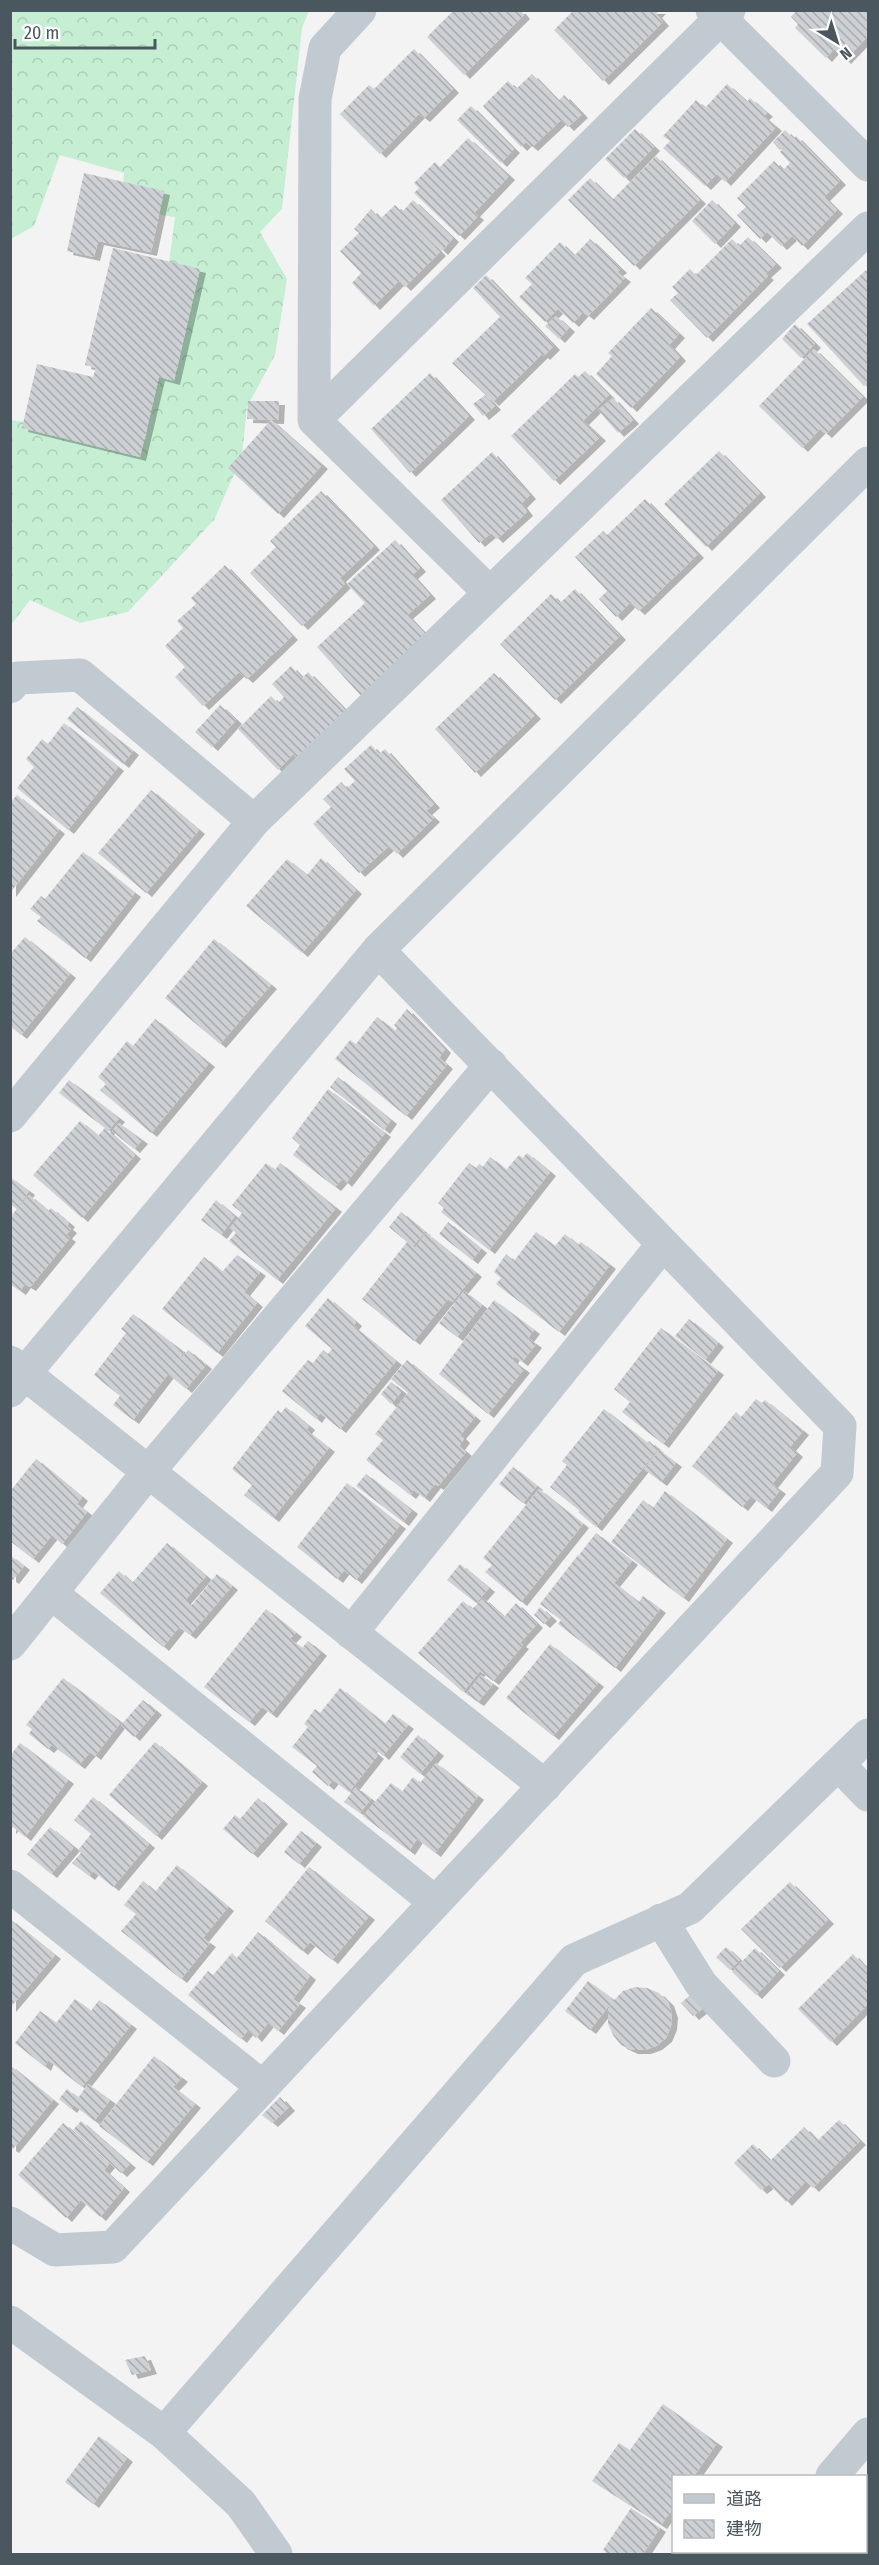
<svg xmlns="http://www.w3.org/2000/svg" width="879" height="2565" viewBox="0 0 879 2565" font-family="'Fira Sans Condensed','Noto Sans JP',sans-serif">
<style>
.forest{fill:url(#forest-crowns)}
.building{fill:url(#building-back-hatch);filter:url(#shadow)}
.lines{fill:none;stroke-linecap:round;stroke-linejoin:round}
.minor{stroke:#c1cad0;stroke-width:33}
</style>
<defs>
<pattern id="forest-crowns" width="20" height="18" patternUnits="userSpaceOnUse" patternTransform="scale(1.5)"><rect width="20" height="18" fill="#c5eed3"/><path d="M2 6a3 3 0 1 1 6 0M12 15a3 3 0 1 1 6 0" fill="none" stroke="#abceb8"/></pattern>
<pattern id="building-back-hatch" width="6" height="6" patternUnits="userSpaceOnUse" patternTransform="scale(1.5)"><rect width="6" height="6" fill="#cdd0d4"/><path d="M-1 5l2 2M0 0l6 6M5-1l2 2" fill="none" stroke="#a8acaf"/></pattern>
<filter id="shadow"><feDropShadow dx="6" dy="4" stdDeviation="0" flood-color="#0004"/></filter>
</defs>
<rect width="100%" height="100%" fill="#f4f3f3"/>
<path class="forest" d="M11,11H309L302,28L282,209L260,232L287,279L275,355L247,407L242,456L214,520L128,612L80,623L30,600L11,625V420L146,439L175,217L121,209L124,173L60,155L34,226L11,239Z"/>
<path class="building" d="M454,10H520L524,15L464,75L427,37Z
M574,10H660L656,14L663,22L603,81L554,30Z
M797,10H868V36L845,60L834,49L826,58L795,28L798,24L791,17Z
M414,49L453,89L424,118L419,114L380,154L340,114L369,85L374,89Z
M532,74L558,101L564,95L582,114L568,127L561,120L532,147L526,142L521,147L483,106L508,81L516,89Z
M727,84L747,102L750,98L767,113L763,116L776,127L725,182L717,174L705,186L663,148L670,141L663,136L696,100L705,108Z
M471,106L514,149L501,163L457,120Z
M635,129L654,147L624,178L605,159Z
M785,130L793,138L780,150L773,142Z
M796,136L840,181L824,197L837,210L802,246L792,236L781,246L767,232L760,239L737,215L746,207L737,198L774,161L783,170L790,163L780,152Z
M468,138L509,176L474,213L478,216L459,236L414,193L419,188L414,183L435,162L440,167Z
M656,156L700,200L634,266L568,200L590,178L612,200Z
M84,173L164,191L151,252L98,241L94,257L67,251Z
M413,200L453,238L442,251L408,218L440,252L405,287L399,281L374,306L352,283L361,273L340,251L359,233L354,229L371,209L380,219L395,205L402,212Z
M712,200L735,223L715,244L692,221Z
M748,237L776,264L765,274L768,276L707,338L670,300L678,293L672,287L690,269L696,275L732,239L739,246Z
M590,239L621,269L617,272L625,278L588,316L583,312L573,323L558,309L545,322L519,297L532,284L525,278L560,242L574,256Z
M113,248L200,269L174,381L159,377L140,457L22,428L37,364L93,377L96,368L85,365Z
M866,270L868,273V383L864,386L807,324Z
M486,275L554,346L544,356L542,354L493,402L452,363L500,317L473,288Z
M651,308L679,334L669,345L680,357L631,408L596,374L612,356L608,353Z
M556,316L569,328L559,339L545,326Z
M795,324L815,344L801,358L782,339Z
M814,349L863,397L826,434L820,429L802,448L759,406Z
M585,371L609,395L583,421L600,437L554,481L511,436L575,374L578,377Z
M430,373L469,416L410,473L371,429Z
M485,395L495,406L483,416L473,404Z
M613,398L633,420L618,433L598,410Z
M248,401H279L278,420L247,419Z
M271,420L322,465L278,514L228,468Z
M719,451L760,493L706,547L664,504Z
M492,452L530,495L521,504L527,512L497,539L491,533L479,543L441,500Z
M321,491L374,546L340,578L345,584L302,626L250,573L276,547L270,541Z
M645,499L698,554L639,611L630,603L616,617L599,599L607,591L575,557L603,531L607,535Z
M395,540L420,568L412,575L430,595L407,615L427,636L361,696L317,647L365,603L347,584Z
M225,565L292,636L247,679L239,672L203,706L175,677L185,667L165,646L183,628L177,621L196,604L191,598Z
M575,589L620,636L555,700L500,644L551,594L560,603Z
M291,666L302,678L308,672L346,711L297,758L293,754L278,770L238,729L271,696L278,703L284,697L272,684Z
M494,673L535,715L475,773L435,729Z
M220,705L236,720L212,747L195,732Z
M77,707L133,751L123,764L67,719Z
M64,723L118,767L68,830L17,788L34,767L26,759L42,739L48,744Z
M371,745L379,754L385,749L434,804L426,811L434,818L397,854L389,846L359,873L313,824L331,807L323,799L341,782L347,788L355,781L344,769Z
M151,790L199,830L146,893L98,853Z
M17,795L59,830L10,893V803Z
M83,852L135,893L85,958L37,921L41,917L30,909L41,896L45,899Z
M321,858L356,890L302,953L246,906L287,859L307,875Z
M25,937L70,974L21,1035L10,1026V954Z
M214,939L271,985L220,1044L165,998Z
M407,1009L445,1049L439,1058L447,1065L406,1116L335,1059L350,1040L356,1044L377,1017L395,1031L397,1028L394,1025Z
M155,1019L209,1063L151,1133L100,1090L106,1084L98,1077L127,1041L133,1046Z
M338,1077L391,1120L384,1130L330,1087Z
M69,1080L119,1118L108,1131L135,1155L82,1218L33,1175L80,1121L98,1136L105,1128L59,1093Z
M328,1089L385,1133L346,1183L342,1179L335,1187L293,1155L300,1145L292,1138Z
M119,1123L142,1140L134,1149L112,1131Z
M527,1153L550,1172L489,1250L441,1212L444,1208L438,1203L469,1163L476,1168L479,1164L483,1167L490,1157L506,1170L519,1155L523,1158Z
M266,1163L275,1170L280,1163L336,1208L277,1280L229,1241L236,1233L230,1228L242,1213L232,1205Z
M10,1177L29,1191L17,1209L10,1204Z
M29,1195L48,1211L51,1208L69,1223L67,1226L71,1229L66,1235L70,1238L30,1287L25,1284L20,1291L10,1284V1217Z
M216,1200L235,1216L221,1235L201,1220Z
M401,1212L425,1232L413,1246L415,1248L426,1233L476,1273L452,1302L448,1299L414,1341L362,1299L407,1242L389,1227Z
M448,1222L481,1249L472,1260L439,1234Z
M536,1232L555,1246L565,1234L578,1245L581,1242L610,1265L559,1332L496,1284L501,1278L494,1272L506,1254L514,1261Z
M237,1255L260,1272L244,1292L257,1303L217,1353L162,1309L204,1257L222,1272Z
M464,1291L482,1305L457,1337L439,1323Z
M328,1298L356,1322L353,1326L396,1361L340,1429L320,1413L316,1419L282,1391L308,1360L313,1363L323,1350L328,1354L332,1349L305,1326Z
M494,1300L534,1330L528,1338L536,1344L522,1362L514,1356L512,1360L524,1369L488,1414L439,1374Z
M133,1314L184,1352L174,1367L188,1350L206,1365L186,1389L168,1374L133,1420L113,1405L120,1396L94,1375L126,1333L121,1329Z
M689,1319L718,1343L705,1360L675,1336Z
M661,1328L718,1371L663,1444L622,1412L630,1402L614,1389Z
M407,1360L475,1417L460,1435L464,1439L459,1446L466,1452L438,1486L435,1484L424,1498L414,1490L410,1495L366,1460L383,1440L375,1434L408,1393L391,1379Z
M391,1382L402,1391L391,1404L381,1394Z
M756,1399L762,1403L765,1400L803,1431L790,1447L797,1453L772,1484L780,1490L766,1508L751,1496L742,1507L692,1466L736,1412L741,1417Z
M286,1407L309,1426L306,1430L329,1448L273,1518L244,1495L252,1485L232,1469L278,1410L281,1413Z
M604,1409L647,1443L649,1441L658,1449L596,1527L578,1512L580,1511L550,1487L567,1465L562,1461Z
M659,1450L676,1463L661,1482L644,1469Z
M36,1459L82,1497L77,1504L87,1512L62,1544L52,1535L33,1559L10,1541V1488L12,1489Z
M513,1467L537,1486L523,1503L499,1484Z
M366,1474L412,1510L403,1522L356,1486Z
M347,1483L400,1525L356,1580L344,1570L337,1579L297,1547Z
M539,1489L583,1524L521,1602L485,1572L492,1565L483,1558Z
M665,1491L727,1539L683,1598L611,1542L643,1500L653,1508Z
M596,1533L632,1561L614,1583L639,1602L643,1596L660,1609L615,1668L558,1624L561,1620L540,1604L578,1555L607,1577L579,1555Z
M167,1543L206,1576L185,1600L191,1606L217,1574L232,1586L190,1635L179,1627L163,1647L100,1593L119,1571L132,1583Z
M10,1555L24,1566L13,1580L10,1578Z
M460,1564L489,1588L476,1603L447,1580Z
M483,1598L504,1617L516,1603L537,1624L520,1643L523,1645L493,1681L480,1671L463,1692L418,1653L463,1601L472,1609Z
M540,1607L551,1617L544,1624L534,1615Z
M266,1609L296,1633L290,1639L302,1648L308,1641L321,1652L271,1714L262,1707L249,1722L204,1687Z
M550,1644L598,1683L553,1736L506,1698Z
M481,1675L493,1684L478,1702L466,1694Z
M63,1678L121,1722L95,1756L90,1752L79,1765L52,1745L48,1749L29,1734L32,1729L26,1725Z
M340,1688L385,1724L393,1714L408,1725L383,1756L373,1747L371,1749L378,1755L349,1792L333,1780L328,1786L312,1772L317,1766L292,1747L308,1727L304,1724L315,1709L320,1713Z
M143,1700L156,1711L134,1737L121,1725Z
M418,1735L438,1752L420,1774L400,1757Z
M155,1742L202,1782L156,1836L109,1795Z
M20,1743L68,1780L25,1837L13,1827L10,1830V1756Z
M436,1763L478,1796L435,1853L417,1839L409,1851L363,1816L391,1783L402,1792L413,1777L420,1783Z
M356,1787L371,1799L360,1813L344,1802Z
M93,1797L149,1844L113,1887L93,1871L89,1876L72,1863L81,1853L78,1850L91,1834L74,1820Z
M258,1798L282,1820L252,1854L223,1829L235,1815L240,1819Z
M50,1827L74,1847L51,1874L27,1854Z
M301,1831L316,1843L299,1864L284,1852Z
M177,1865L228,1907L203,1938L210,1943L181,1979L121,1931L136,1914L124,1905L143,1881L155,1892Z
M309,1867L369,1916L332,1960L310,1942L302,1951L265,1921Z
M790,1882L828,1920L780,1968L741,1929Z
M10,1919L55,1955L10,2008Z
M258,1932L310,1976L293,1999L300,2004L278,2031L268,2023L256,2038L248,2030L241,2039L188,1995L208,1971L213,1975L232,1953L237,1958Z
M726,1947L740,1960L730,1970L716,1957Z
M755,1948L779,1971L756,1995L732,1972Z
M853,1954L868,1970V2004L831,2042L798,2009Z
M588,1981L614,2000L623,1991L635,1987L647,1988L659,1993L668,2002L672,2014L671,2026L666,2038L656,2046L645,2050H632L621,2045L613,2035L608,2024V2011L611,2003L590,2030L565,2011Z
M690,1995L702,2009L693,2016L681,2003Z
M75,1999L91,2011L99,2000L131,2025L82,2087L48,2060L45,2067L15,2043L40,2011L56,2023Z
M154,2056L182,2078L173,2087L195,2104L147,2162L99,2126Z
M10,2065L53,2100L13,2149L10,2147Z
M88,2084L110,2100L94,2121L74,2105L71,2109L59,2099L67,2089L78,2098Z
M280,2097L289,2107L272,2123L262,2115Z
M839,2120L860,2141L813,2188L806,2181L786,2202L769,2184L761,2190L734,2163L753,2144L770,2161L804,2127L817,2141Z
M81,2121L130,2164L121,2173L73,2130Z
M63,2123L109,2164L104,2170L124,2188L100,2217L81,2200L66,2218L18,2175Z
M145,2356L151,2370L132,2375L125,2360Z
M663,2404L717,2443L694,2476H674V2507L661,2525L592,2481L619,2443L630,2450Z
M99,2436L127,2458L93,2504L65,2482Z
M866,2493L868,2497V2554H810L813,2552H866Z
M631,2508L660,2528L643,2554H604L606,2552L603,2550Z"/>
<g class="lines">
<path class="minor" d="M360,10L325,48L315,99L314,420L490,593
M712,10L868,165
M314,420L729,10
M10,687L18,678L80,675L254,821
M10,1116L254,821L868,228
M10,1362L545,1786
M10,1391L378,950L868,463
M51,1593L435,1902
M351,1633L663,1244
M10,1644L148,1472L491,1065
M838,1764L868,1795
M10,1886L263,2087
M661,1920L701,1984L774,2061
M10,2223L55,2250L113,2247L837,1473L840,1426L378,950
M10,2322L164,2433L241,2504L276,2554
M164,2433L574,1960L690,1908L868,1735
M832,2476L868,2434
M766,2554L769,2552"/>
</g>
<rect width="879" height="2565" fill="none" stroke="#4b575f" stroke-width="24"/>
<rect x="672" y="2475" width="195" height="78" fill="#ffffff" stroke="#b7bcbf" stroke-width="1.5"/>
<rect x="684" y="2494" width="30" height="9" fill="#c1cad0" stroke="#b7bcbf" stroke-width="1.5"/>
<text x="726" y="2505" font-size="18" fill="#4b575f">道路</text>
<rect x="684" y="2520" width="30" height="18" fill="url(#building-back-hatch)" stroke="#b7bcbf" stroke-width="1.5"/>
<text x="726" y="2535" font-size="18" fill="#4b575f">建物</text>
<g transform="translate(837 42) rotate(142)" stroke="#ffffff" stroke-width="4.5" paint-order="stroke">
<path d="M0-4.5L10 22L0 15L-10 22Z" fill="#4b575f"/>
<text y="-9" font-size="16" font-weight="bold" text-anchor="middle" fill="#4b575f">N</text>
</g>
<path d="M15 39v9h140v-9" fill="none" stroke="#4b575f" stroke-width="3"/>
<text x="24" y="39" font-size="18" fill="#4b575f" stroke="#ffffff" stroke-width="4.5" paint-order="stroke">20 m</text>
</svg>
